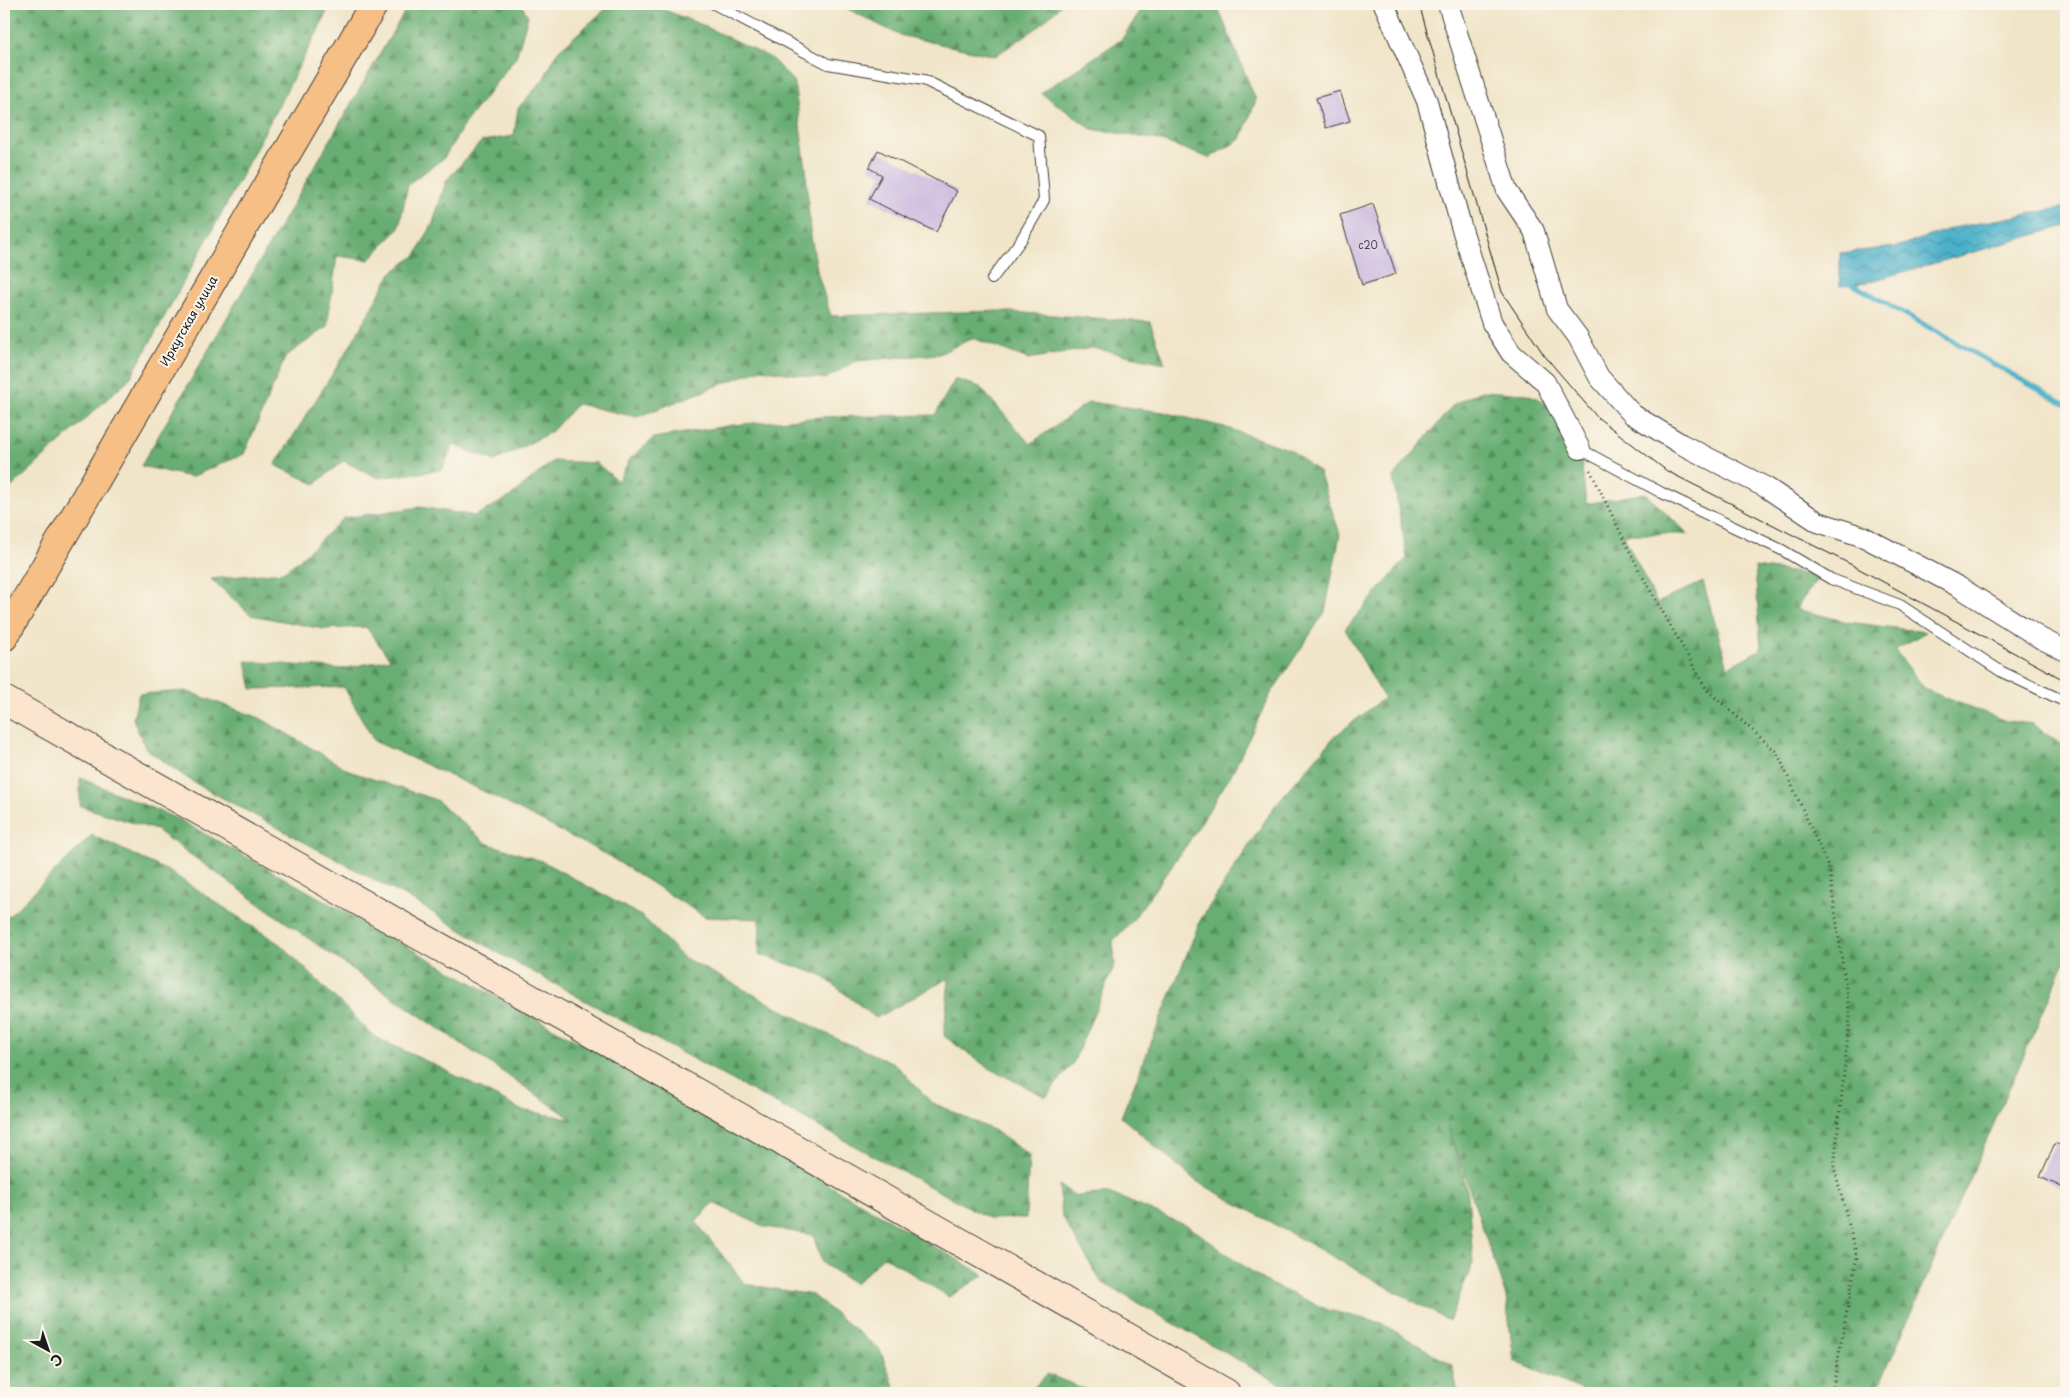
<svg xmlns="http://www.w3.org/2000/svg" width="2070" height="1397" viewBox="0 0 2070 1397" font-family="'Playpen Sans',sans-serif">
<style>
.forest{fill:url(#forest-firs);stroke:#426447}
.water{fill:url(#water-waves);stroke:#346673}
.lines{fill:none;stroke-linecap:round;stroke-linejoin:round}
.stream{stroke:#4bb1ca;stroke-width:5}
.building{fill:#c8b5df}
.lane-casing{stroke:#3c3a36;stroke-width:12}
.street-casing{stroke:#3c3a36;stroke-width:22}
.secondary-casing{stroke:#3c3a36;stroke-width:30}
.primary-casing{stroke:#3c3a36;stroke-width:30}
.path{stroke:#3c3a36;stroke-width:3;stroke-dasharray:1 4;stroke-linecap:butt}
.lane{stroke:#fff;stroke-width:10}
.street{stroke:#fff;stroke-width:20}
.secondary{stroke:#fbe5cf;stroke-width:28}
.primary{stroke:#f5bf86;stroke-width:28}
.tram{stroke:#1c1c1c;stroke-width:1}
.labels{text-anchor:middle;stroke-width:4;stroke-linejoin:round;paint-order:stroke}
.number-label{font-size:10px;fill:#47424d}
.street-label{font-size:12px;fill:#1c1c1c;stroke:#fbf7ec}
</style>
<defs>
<pattern id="forest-firs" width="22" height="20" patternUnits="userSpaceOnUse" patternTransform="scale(1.25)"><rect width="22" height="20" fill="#68ad72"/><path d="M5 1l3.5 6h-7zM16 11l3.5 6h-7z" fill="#558c5d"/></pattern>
<pattern id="water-waves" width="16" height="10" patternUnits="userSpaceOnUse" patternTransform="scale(1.25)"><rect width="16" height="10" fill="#4bb1ca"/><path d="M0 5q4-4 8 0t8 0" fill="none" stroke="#3e8fa3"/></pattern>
</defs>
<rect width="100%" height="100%" fill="#fbf7ec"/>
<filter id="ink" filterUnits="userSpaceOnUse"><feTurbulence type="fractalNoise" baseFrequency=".02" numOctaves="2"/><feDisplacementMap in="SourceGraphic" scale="10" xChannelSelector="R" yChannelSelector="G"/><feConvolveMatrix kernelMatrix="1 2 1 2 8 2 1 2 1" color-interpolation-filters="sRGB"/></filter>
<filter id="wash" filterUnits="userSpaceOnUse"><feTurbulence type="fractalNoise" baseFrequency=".0096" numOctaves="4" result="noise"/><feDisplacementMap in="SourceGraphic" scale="20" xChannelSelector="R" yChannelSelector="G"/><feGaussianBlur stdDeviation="1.12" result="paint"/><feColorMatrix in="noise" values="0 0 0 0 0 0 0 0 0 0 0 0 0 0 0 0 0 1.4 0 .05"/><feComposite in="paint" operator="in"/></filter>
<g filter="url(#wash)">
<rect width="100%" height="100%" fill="#f1e5c9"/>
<path class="forest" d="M4,4H330L323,21L225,207L131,377L4,494Z
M409,4H521L528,16L516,57L465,123L444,158L408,184L399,228L369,260L337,256L327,327L286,356L244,454L191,477L141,466Z
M622,4H649L700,24L771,58L794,82L806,169L810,231L818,275L831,316L996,311L1150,322L1165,363L1092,348L1028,359L973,338L939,354L856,361L825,379L761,369L637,417L577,404L551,432L495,461L454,445L442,470L379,478L343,461L315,484L275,465L350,346L391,273L416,255L433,223L446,181L482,141L514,136L518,108L543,80L558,51L609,6Z
M838,4H1062L1038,27L995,56L899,35Z
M1145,4H1213L1218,8L1256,100L1241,139L1209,158L1159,140L1092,129L1041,93L1122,39Z
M955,379L980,387L1030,444L1089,402L1163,412L1224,427L1291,450L1319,472L1340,534L1325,612L1270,695L1231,775L1188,843L1132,921L1113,941L1115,964L1073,1063L1046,1097L987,1067L944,1036L949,978L876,1018L821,975L759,954L760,919L705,917L607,855L481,790L374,741L344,687L252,689L246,661L342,669L390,659L366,627L324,629L251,615L211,579L283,572L298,561L344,518L420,507L475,516L510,497L553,461L596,463L618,481L630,459L654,438L733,425L821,417L935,415Z
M1482,391L1528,394L1568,413L1580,449L1586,504L1645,493L1688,534H1623L1657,603L1703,582L1728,667L1761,649L1755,567L1819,576L1796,609L1848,622L1926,632L1895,650L1926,690L2006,721L2032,724L2066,748V959L1876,1393H1589L1514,1361L1506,1297L1448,1125L1468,1194L1473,1263L1449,1321L1196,1181L1121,1117L1201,919L1276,804L1335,736L1384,698L1345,629L1407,558L1393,478L1454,404Z
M186,691L260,718L352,772L436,800L486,843L542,861L643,917L683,957L837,1039L894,1063L931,1102L993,1130L1029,1155L1026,1218L990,1219L580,998L495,951L419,904L193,782L146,749L133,719L139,694Z
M80,778L180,820L661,1088L984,1275L949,1297L884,1256L855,1284L822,1263L813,1235L765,1227L713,1203L696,1222L745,1284L812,1295L880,1350L895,1388L892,1393H4V921L92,835L170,872L281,945L375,1037L443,1069L521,1110L572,1119L360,975L156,830L80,806Z
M1059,1185L1076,1196L1109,1193L1190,1227L1266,1282L1328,1310L1381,1323L1452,1365L1458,1393H1296L1101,1282L1062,1217Z
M1047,1374L1095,1393H1029Z"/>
<path class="water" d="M2066,207V226L1868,282L1840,286V253L1896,247L1953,228Z"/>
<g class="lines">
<path class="stream" d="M1847,281L2066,405"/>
</g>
<g id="blocks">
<path class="building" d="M1340,91L1350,121L1326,128L1316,98Z
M878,150L957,191L936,232L869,199L882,175L869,168Z
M1373,204L1396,274L1362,285L1340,215Z
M2055,1143L2066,1148V1189L2040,1177Z"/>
</g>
</g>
<g filter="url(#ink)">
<use href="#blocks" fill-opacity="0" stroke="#3c3a36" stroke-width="1"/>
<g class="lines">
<defs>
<path id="lane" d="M714,4L828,64L924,80L1039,136L1044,200L1021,240L992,279
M1580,449L1662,493L1782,550L1831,579L1900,605L2002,672L2066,702"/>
<path id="street" d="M1384,4L1427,101L1461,226L1492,323L1511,353L1545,382L1580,449
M1448,4L1507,191L1534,231L1557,309L1578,337L1599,377L1632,414L1681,444L1767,488L1818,522L1864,537L1959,587L2040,638L2066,651"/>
<path id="secondary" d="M4,700L1226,1393"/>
<path id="primary" d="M4,637L374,4"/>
</defs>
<use href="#lane" class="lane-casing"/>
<use href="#street" class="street-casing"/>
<use href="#secondary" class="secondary-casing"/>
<use href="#primary" class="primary-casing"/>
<path class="path" d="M1590,470L1639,570L1707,690L1777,752L1829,868L1850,1017L1834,1167L1857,1256L1832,1393"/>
<use href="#lane" class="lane"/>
<use href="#street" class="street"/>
<use href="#secondary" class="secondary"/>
<use href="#primary" class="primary"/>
<path class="tram" d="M1419,4L1502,292L1544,355L1597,417L1667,471L1852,565L2066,681"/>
</g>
</g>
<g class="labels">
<g class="number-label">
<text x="1368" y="249">с20</text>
</g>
<g class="street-label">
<text transform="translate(189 321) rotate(-60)" y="4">Иркутская улица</text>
</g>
</g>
<rect width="2070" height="1397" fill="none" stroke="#fbf7ec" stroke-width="20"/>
<g transform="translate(48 1350) rotate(140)" stroke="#fbf7ec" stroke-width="4" paint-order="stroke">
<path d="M0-4L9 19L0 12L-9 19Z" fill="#1c1c1c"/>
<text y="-8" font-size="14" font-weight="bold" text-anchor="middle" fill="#1c1c1c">С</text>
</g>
</svg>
